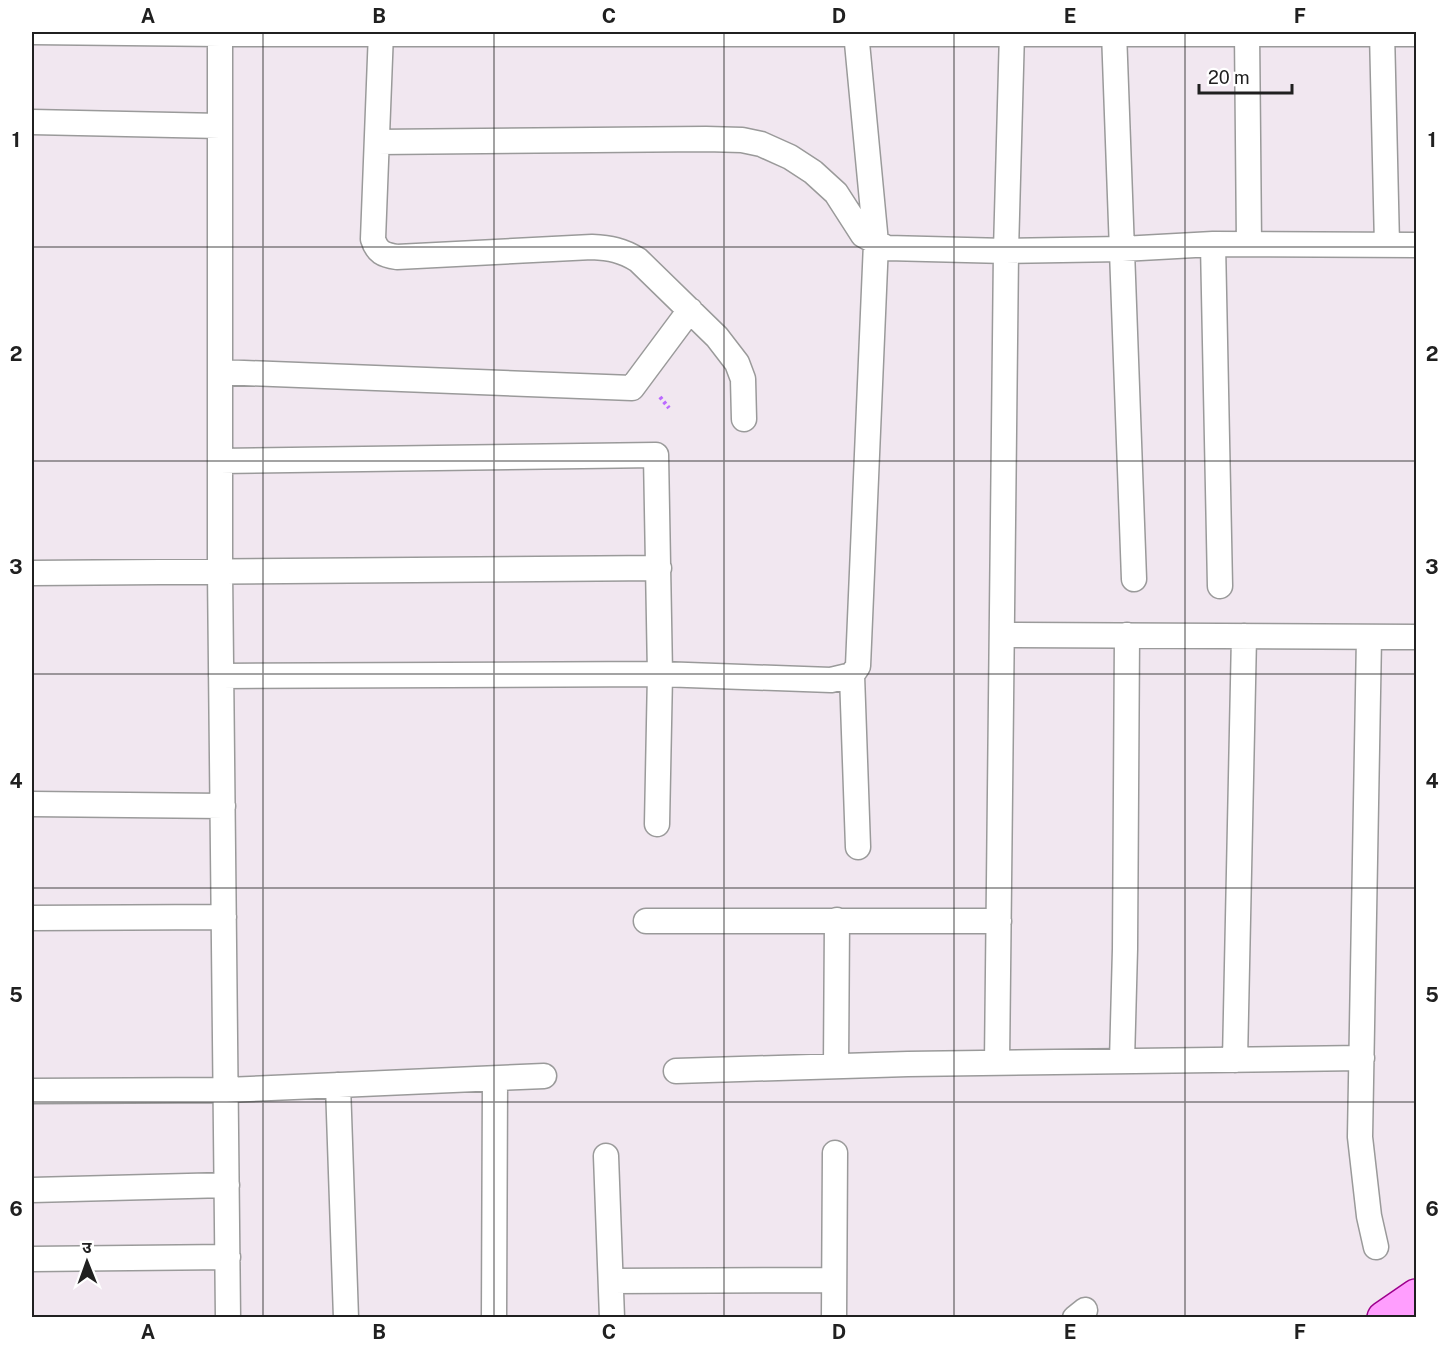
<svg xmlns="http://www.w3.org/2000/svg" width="1448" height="1349" viewBox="0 0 1448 1349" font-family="'Public Sans','Noto Sans Devanagari',sans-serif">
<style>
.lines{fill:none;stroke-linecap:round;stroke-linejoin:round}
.minor-casing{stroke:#9a9a9a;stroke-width:27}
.primary-casing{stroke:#9d008c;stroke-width:36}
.path{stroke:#bb6aff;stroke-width:4;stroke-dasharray:3 3;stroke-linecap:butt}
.minor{stroke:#fff;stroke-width:24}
.primary{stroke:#ff9efe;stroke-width:33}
.grid{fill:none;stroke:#202020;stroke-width:1.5;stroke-opacity:0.55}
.neatline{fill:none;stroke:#202020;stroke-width:2}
.grid-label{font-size:20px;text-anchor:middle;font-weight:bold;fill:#202020}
</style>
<rect width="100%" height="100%" fill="#f1e7f0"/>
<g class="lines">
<defs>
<path id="minor" d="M33,32L220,34H1416
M220,32V571L228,1318
M381,32L373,239C377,252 383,255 397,257L592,247C610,248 622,250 638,260L717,337L737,363L743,379L744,419
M1114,32L1134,579
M1247,32L1249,244
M1382,32L1387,245
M32,122L220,126
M377,142L706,139L742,140L761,144L790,157L813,172L836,193L863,235L887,248L1006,251L1122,249L1213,244L1416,245
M1213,244L1220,586
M220,372L632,388L690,310
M220,461L656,455L660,674L657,824
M32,573L659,568
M1003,635L1416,637
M1369,637L1360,1137L1369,1216L1376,1247
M852,675L858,847
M221,676L660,674L831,680L852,675L858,666L876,243L856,32
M32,804L223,806
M32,918L224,917
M646,921H999
M1235,1060L1244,636
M1122,1061L1125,949L1127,635
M997,1063L1006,251L1012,32
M836,1066L837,920
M676,1071L908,1064L1362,1058
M338,1085L346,1318
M32,1091L226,1090L544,1076
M606,1156L612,1318
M32,1190L227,1185
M32,1259L228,1257
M611,1281L834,1280
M494,1318L495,1079
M834,1318L835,1153
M1075,1318L1085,1310"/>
<path id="primary" d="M1384,1318L1416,1296"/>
</defs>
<use href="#minor" class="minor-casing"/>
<use href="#primary" class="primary-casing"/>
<path class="path" d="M660,397L669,408"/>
<use href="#minor" class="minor"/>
<use href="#primary" class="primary"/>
</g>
<path class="grid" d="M263,32V1318M494,32V1318M724,32V1318M954,32V1318M1185,32V1318M32,247H1416M32,461H1416M32,674H1416M32,888H1416M32,1102H1416"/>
<rect width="1448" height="1349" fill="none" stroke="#ffffff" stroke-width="66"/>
<g transform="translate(87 1262) rotate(359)" stroke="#ffffff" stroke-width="4.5" paint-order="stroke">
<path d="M0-4.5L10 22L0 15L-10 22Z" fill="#202020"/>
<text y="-9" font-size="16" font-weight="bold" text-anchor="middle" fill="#202020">उ</text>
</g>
<path d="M1199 84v9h93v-9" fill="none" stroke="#202020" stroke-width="3"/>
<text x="1208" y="84" font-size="18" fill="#202020" stroke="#ffffff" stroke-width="4.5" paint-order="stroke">20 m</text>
<rect x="33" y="33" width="1382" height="1283" class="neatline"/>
<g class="grid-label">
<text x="148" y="23">A</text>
<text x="379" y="23">B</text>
<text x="609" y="23">C</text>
<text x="839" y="23">D</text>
<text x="1070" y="23">E</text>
<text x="1300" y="23">F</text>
<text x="16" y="147">1</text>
<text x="1432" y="147">1</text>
<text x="16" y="361">2</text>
<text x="1432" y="361">2</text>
<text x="16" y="574">3</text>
<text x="1432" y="574">3</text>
<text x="16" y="788">4</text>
<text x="1432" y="788">4</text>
<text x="16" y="1002">5</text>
<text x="1432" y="1002">5</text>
<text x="16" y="1216">6</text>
<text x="1432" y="1216">6</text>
<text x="148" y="1339">A</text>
<text x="379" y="1339">B</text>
<text x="609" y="1339">C</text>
<text x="839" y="1339">D</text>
<text x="1070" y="1339">E</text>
<text x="1300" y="1339">F</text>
</g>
</svg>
